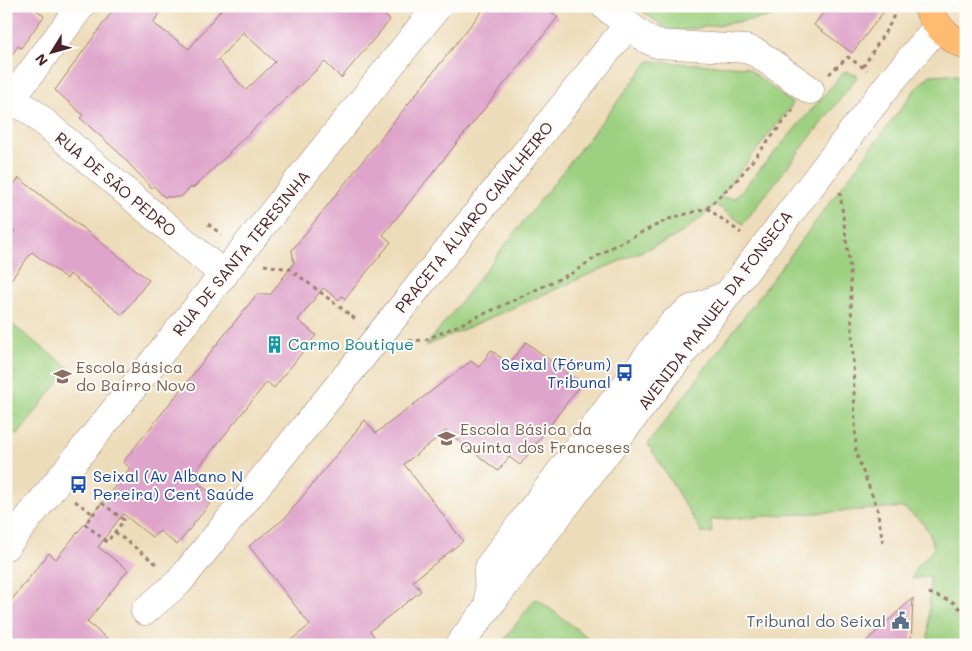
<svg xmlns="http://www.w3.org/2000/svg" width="972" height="651" viewBox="0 0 972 651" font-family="Mali,sans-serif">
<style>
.green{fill:#9dd080;stroke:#747856}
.building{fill:#dfa4cb;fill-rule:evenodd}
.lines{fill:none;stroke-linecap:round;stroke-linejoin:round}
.minor-casing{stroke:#9c7e72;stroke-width:29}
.major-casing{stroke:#9c7e72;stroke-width:29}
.path{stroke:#9c7e72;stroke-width:3;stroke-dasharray:4 4;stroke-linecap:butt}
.minor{stroke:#fff;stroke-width:28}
.major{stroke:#ffbb71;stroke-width:28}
.labels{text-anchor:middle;stroke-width:4;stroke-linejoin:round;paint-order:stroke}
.street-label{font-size:16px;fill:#4a1f2b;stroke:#fdfcf7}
.culture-label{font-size:16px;fill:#0d838f;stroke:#fdfcf7;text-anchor:start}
.transit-label{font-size:16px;fill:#164399;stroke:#fdfcf7;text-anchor:end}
.education-label{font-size:16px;fill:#785e54;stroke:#fdfcf7;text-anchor:start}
.service-label{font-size:16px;fill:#4e5e75;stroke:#fdfcf7;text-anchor:end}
</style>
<rect width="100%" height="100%" fill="#fdfcf7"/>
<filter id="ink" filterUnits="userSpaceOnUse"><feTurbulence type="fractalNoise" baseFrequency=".02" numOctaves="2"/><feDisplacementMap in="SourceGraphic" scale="10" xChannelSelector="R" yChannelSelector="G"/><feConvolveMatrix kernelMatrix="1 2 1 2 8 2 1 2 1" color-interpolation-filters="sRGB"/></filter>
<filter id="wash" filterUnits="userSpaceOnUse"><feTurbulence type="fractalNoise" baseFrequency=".0096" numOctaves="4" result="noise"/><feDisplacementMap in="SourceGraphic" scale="20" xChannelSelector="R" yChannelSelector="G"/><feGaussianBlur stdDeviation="1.12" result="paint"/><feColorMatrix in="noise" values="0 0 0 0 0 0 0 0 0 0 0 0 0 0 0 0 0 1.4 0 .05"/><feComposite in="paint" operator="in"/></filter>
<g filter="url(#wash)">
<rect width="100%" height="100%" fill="#eddcb9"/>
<path class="green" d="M635,6H785L777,16L671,32Z
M649,61L746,67L793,104L719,198H735L845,71L858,76L743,224L716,205L683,232L668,240L426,346Z
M950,74L966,77V645H928L930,576L912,579L916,567L927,557L934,548L929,532L921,521L904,508H889L711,520L712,533H702L648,444L917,87L930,75Z
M6,320L69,368L18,435L6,426Z
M536,598L587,637V645H500Z"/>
<g id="blocks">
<path class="building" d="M6,6H32L44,16L21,48L18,46L6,63Z
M116,6H164L153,23L189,49L224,6H374L390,20L341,78L325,62L229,152L230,153L193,188L191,187L181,197H164L154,186L152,188L117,151L80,118L83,115L55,90ZM243,32L275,62L246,90L218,60Z
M486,6H544L558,17L383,235L391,242L345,299L342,296L339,300L323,288L298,320L316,335L274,388L267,382L191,477L215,497L177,545L160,531L152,537L123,514L98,547L128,570L87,622L115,645H6V607L49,553L56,559L130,468L123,462L257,294H271L294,263L292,250Z
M828,6H888L852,53L814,25Z
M19,178L149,280L122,315L70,274L67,279L32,252L6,286V243L15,231L6,225V195Z
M526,342L581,384L520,465L509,457L498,471L446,431L404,464L463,541L413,581L421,591L370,631L381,645H285L310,625L249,546L284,519L365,420L376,433L471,361L479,367L491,350L509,364Z
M913,598L911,645H862Z"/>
</g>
</g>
<g filter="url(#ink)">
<use href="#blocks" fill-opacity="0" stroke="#9c7e72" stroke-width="1"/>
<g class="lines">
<defs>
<path id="minor" d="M628,25L648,40L657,44L746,49L757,53L810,90
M6,96L32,112L224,275
M6,106L81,6
M6,546L438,6
M489,606L488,572L490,565L672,324L691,309L727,295
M145,611L179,582L378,337L628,25L605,6
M459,645L888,85L938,26"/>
<path id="major" d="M927,6C934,25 948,38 966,46"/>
</defs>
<use href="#minor" class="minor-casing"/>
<use href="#major" class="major-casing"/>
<path class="path" d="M863,67L890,24L898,6
M829,74L848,57L867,70
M840,192L850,270L856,453L877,508L883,543
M707,208L741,233
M208,224L221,234
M264,265L290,269L358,321
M409,341L425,340L495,309L572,273L610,248L669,219L707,208L737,180L793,110
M75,501L93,514
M102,503L124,520L107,542L85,524Z
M115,532L159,566
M929,593L953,602L966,614"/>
<use href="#minor" class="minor"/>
<use href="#major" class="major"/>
</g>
</g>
<defs>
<symbol id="building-bare" viewBox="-9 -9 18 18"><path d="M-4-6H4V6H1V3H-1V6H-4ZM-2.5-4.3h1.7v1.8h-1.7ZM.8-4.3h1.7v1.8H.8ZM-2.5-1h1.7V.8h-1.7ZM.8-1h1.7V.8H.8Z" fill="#0f9aa8" stroke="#fdfcf7" stroke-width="2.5" paint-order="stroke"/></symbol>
<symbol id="bus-bare" viewBox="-9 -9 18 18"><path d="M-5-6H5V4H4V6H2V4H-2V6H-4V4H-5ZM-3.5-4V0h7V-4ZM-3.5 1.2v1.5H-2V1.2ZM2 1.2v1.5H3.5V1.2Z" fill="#1a4fb4" stroke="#fdfcf7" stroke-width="2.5" paint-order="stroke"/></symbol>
<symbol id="school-bare" viewBox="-9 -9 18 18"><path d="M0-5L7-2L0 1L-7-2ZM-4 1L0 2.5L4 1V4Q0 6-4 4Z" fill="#8d6e63" stroke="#fdfcf7" stroke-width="2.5" paint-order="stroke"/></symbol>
<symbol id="civic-bare" viewBox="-9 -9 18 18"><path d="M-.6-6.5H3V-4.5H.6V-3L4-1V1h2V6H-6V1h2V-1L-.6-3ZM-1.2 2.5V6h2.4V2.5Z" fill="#5c6f8a" stroke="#fdfcf7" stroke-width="2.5" paint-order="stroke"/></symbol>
</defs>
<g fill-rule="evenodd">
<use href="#building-bare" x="262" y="332" width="25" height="25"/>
<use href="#bus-bare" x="612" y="360" width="25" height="25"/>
<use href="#school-bare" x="50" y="364" width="25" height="25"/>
<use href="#school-bare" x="434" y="426" width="25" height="25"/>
<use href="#bus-bare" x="66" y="472" width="25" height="25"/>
<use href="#civic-bare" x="888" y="608" width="25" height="25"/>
</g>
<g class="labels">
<g class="street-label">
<text transform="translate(116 184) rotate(40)" y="6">RUA DE SÃO PEDRO</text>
<text transform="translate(474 217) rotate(-51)" y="6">PRACETA ÁLVARO CAVALHEIRO</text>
<text transform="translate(241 253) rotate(-51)" y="6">RUA DE SANTA TERESINHA</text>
<text transform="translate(715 310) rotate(-53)" y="6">AVENIDA MANUEL DA FONSECA</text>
</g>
<g class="culture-label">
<text x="288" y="350">Carmo Boutique</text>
</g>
<g class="transit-label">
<text x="611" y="370">Seixal (Fórum)<tspan x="611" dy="18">Tribunal</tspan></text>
<text x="93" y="482" text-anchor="start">Seixal (Av Albano N<tspan x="93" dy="18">Pereira) Cent Saúde</tspan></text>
</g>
<g class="education-label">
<text x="76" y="373">Escola Básica<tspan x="76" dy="18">do Bairro Novo</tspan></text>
<text x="460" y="435">Escola Básica da<tspan x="460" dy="18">Quinta dos Franceses</tspan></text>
</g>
<g class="service-label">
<text x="886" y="627">Tribunal do Seixal</text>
</g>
</g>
<rect width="972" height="651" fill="none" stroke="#fdfcf7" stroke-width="25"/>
<g transform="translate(52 52) rotate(233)" stroke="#fdfcf7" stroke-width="4" paint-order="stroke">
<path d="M0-4L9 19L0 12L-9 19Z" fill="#4a1f2b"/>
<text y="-8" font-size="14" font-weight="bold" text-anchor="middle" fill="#4a1f2b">N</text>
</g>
</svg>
